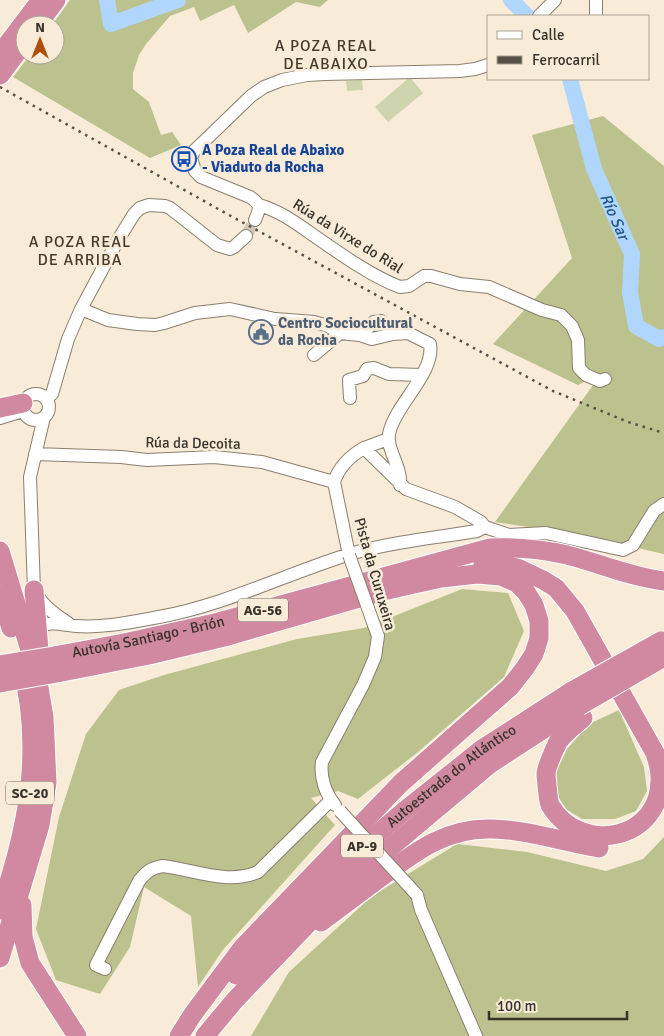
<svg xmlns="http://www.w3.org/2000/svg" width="664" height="1036" viewBox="0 0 664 1036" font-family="Signika,sans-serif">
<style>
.green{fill:#ced4ae}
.forest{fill:#bbc28e}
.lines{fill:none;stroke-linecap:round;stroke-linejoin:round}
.river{stroke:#b0d6fe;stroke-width:16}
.minor-tunnel{stroke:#d1c7b5;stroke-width:12;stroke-dasharray:12 6;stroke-linecap:butt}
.minor-casing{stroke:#8a7f6e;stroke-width:14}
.highway-casing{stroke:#fff;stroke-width:21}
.minor{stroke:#fff;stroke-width:12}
.highway{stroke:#d089a1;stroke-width:19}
.rail{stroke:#555046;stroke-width:2.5;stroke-dasharray:2.5 5;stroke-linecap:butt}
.minor-bridge-casing{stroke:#8a7f6e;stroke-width:14;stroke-linecap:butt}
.highway-bridge-casing{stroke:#fff;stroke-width:21;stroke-linecap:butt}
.minor-bridge{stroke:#fff;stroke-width:12}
.highway-bridge{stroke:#d089a1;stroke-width:19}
.labels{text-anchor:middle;stroke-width:5;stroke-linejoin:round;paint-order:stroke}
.shield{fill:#f8ecd8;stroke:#716a5f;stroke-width:1}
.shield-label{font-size:14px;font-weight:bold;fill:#37332b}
.transit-label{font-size:15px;font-weight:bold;fill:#164399;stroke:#f8ecd8;text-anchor:start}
.street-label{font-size:15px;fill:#37332b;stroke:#f8ecd8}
.service-label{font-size:15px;font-weight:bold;fill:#4e5e75;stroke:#f8ecd8;text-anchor:start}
.neighbourhood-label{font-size:16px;letter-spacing:1px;fill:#433a2a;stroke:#f8ecd8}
.water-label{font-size:16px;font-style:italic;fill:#235688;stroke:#f8ecd8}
</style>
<rect width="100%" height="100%" fill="#f8ecd8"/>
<path class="green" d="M410,77L423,93L388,122L375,107Z
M362,80L363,90L347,91L346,81Z"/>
<path class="forest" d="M70,0H328L320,7L296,2L248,33L234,5L200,21L194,7L170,16L146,44L139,55L133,73V89L149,102L161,135L172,132L181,145L150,158L13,77L30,55H55V25H52Z
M603,116L664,166V554L571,533L495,522L601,374L578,385L493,344L572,258L532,135Z
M462,589L508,593L524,631L504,677L418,752L358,799L338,791L311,798L335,825L222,951L198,987L191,916L144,887L130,947L100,994L56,980L36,929L59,817L86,734L119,690L164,675L297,639L364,628Z
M619,710L644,767L647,791L636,811L615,819H582L567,810L557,795L555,774L567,749L589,724Z
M664,837V1036H251L289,972L372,896L457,844L527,852L606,871L643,859Z"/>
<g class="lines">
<g class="river">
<path d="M107,0L111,24L178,0"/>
<path d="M511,0L527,16"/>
<path id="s1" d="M570,79L594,169L632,254L630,292L636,326L659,339L664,337"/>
</g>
<path class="minor-tunnel" d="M246,236L255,220"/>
<defs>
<path id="minor" d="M539,16L555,0
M596,16V0
M259,205C280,211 296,223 313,235C339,253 371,276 400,287L409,286L424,276H431L460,284L489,287L542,310L561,315L572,326L578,340L579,368L586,375L600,381L605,379
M255,220C260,208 262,205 250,197L201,177L195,171L191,158L194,151L251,96L264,87L282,80L307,75L325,74L460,71L475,69L488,65
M81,309L108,320L137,324L155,325L164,323L195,313L230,309L275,319L314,322L328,326L340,333L360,335L372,339L393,334L408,333L430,344C435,372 398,402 390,430C384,448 402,465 400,485
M360,335L374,322L381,321
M314,355L340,333
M23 407a13 13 0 1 1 26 0a13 13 0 1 1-26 0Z
M45,398L52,394L68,339L81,309L118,240L134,214L140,208L149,205L165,206L170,208L217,245L230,249L234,247L246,236
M350,398L349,380L363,376L367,369L374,368L389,374L422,375
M44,417L30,477L34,590C42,605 54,614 68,623
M0,418L23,411
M364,448L388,439
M35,454L121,457L147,460L214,457L262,462L334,482
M349,555L334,482C339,467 350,456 364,448L406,489L455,507L481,522L485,527L509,535L546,533L623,550L633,545L654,511L664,504
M37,630C49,619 62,625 76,626C104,628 132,622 159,617C225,605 286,574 350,554C391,542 435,538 477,531L485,527
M335,805C325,793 320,777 322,762L363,685L375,657L378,636L374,625
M417,895L421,910L476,1036
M105,969L96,965L139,881C146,872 151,868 163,866C195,870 227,885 258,872L331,800"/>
<g id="highway">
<path d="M38,24L56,0"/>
<path d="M0,54L41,0"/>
<path d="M0,75L23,44"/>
<path d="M0,408L23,403"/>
<path d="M0,551L36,670L44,717L47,782L40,825L0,958"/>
<path d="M483,565L501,564L520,569L543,580L556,588L575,611L655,753C657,760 660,768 660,776C663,840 581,857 550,805C548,800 548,792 547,786C547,782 546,778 546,774C546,768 555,748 558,742C564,733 575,725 583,718"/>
<path d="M34,590L39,650"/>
<path d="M0,594L11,628"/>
<path id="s2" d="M54,656L124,643L215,623L490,548C516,547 541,549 567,555C599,563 630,577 664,581"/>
<path d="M57,673L149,655L224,637L383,591L441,578L477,574L501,576L517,583L526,592L534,605L539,621V638L534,654L525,668L510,687L401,783L243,947L193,1014L179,1036"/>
<path d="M22,905L23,937L30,963L77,1036"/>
<path d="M0,910C28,827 44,750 21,663"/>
<path d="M321,922C341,907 360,893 380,878C415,852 446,827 493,829C528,830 564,842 599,848"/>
<path id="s3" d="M236,975L340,866L403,812L482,749L572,691"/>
<path d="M205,1036L235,1000L342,888L490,764L579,706"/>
</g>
</defs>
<use href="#minor" class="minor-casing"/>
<use href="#highway" class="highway-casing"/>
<use href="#minor" class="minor"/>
<use href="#highway" class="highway"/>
<path class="rail" d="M0,87L229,215L553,391L628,422L664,433"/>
<defs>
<path id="minor-bridge" d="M349,555L374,625
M340,811L417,895"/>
<path id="highway-bridge" d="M0,665L54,656
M0,683L57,673
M572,691L661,641
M579,706L664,657"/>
</defs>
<use href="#minor-bridge" class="minor-bridge-casing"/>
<use href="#highway-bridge" class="highway-bridge-casing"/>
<use href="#minor-bridge" class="minor-bridge"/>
<use href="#highway-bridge" class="highway-bridge"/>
</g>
<defs>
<symbol id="bus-ring" viewBox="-11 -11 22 22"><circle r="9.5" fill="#f8ecd8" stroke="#1a4fb4" stroke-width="1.5"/><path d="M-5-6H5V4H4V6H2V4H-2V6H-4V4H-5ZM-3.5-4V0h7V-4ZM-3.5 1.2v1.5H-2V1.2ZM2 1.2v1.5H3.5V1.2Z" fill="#1a4fb4"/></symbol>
<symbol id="civic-ring" viewBox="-11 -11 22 22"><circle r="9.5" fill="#f8ecd8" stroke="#5c6f8a" stroke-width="1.5"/><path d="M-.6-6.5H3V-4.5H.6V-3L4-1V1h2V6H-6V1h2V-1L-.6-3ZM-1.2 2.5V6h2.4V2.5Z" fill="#5c6f8a"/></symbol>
</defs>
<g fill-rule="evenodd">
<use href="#bus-ring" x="170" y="145" width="28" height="28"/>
<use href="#civic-ring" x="247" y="318" width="28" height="28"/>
</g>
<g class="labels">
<g class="shield">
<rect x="238" y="598.5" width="50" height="23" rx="4"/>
<rect x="6" y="781.5" width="48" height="23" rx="4"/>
<rect x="341" y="834.5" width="42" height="23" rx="4"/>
</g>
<g class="shield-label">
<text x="263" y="615">AG-56</text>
<text x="30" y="798">SC-20</text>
<text x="362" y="851">AP-9</text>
</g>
<g class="transit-label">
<text x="202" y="155">A Poza Real de Abaixo<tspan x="202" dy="17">- Viaduto da Rocha</tspan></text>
</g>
<g class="street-label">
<text transform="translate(348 236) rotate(32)" y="5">Rúa da Virxe do Rial</text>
<text transform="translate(193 443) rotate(1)" y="5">Rúa da Decoita</text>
<text transform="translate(375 574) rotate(74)" y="5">Pista da Curuxeira</text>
<text dy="5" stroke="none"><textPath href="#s2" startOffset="96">Autovía Santiago - Brión</textPath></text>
<text dy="5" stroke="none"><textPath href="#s3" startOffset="294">Autoestrada do Atlántico</textPath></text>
</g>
<g class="service-label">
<text x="278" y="328">Centro Sociocultural<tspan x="278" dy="17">da Rocha</tspan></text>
</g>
<g class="neighbourhood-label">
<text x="326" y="51">A POZA REAL<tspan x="326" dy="18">DE ABAIXO</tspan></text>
<text x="80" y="247">A POZA REAL<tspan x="80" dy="18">DE ARRIBA</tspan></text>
</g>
<g class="water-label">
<text dy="6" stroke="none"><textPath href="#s1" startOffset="145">Río Sar</textPath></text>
</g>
</g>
<rect x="487" y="15" width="162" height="65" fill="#f8ecd8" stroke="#aba293"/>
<rect x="497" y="31" width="25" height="8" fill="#ffffff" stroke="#aba293"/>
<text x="532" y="40" font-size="15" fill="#37332b">Calle</text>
<rect x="497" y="56" width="25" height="8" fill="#555046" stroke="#aba293"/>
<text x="532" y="65" font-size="15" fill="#37332b">Ferrocarril</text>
<g transform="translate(40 40)"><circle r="24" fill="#f8ecd8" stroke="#aba293"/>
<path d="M0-4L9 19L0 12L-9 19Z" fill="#ae4d08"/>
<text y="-8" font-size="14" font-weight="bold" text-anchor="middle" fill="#37332b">N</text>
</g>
<path d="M489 1011v8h138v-8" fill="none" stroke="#37332b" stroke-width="2.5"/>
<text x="497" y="1011" font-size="15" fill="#37332b" stroke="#f8ecd8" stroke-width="4" paint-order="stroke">100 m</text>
</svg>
